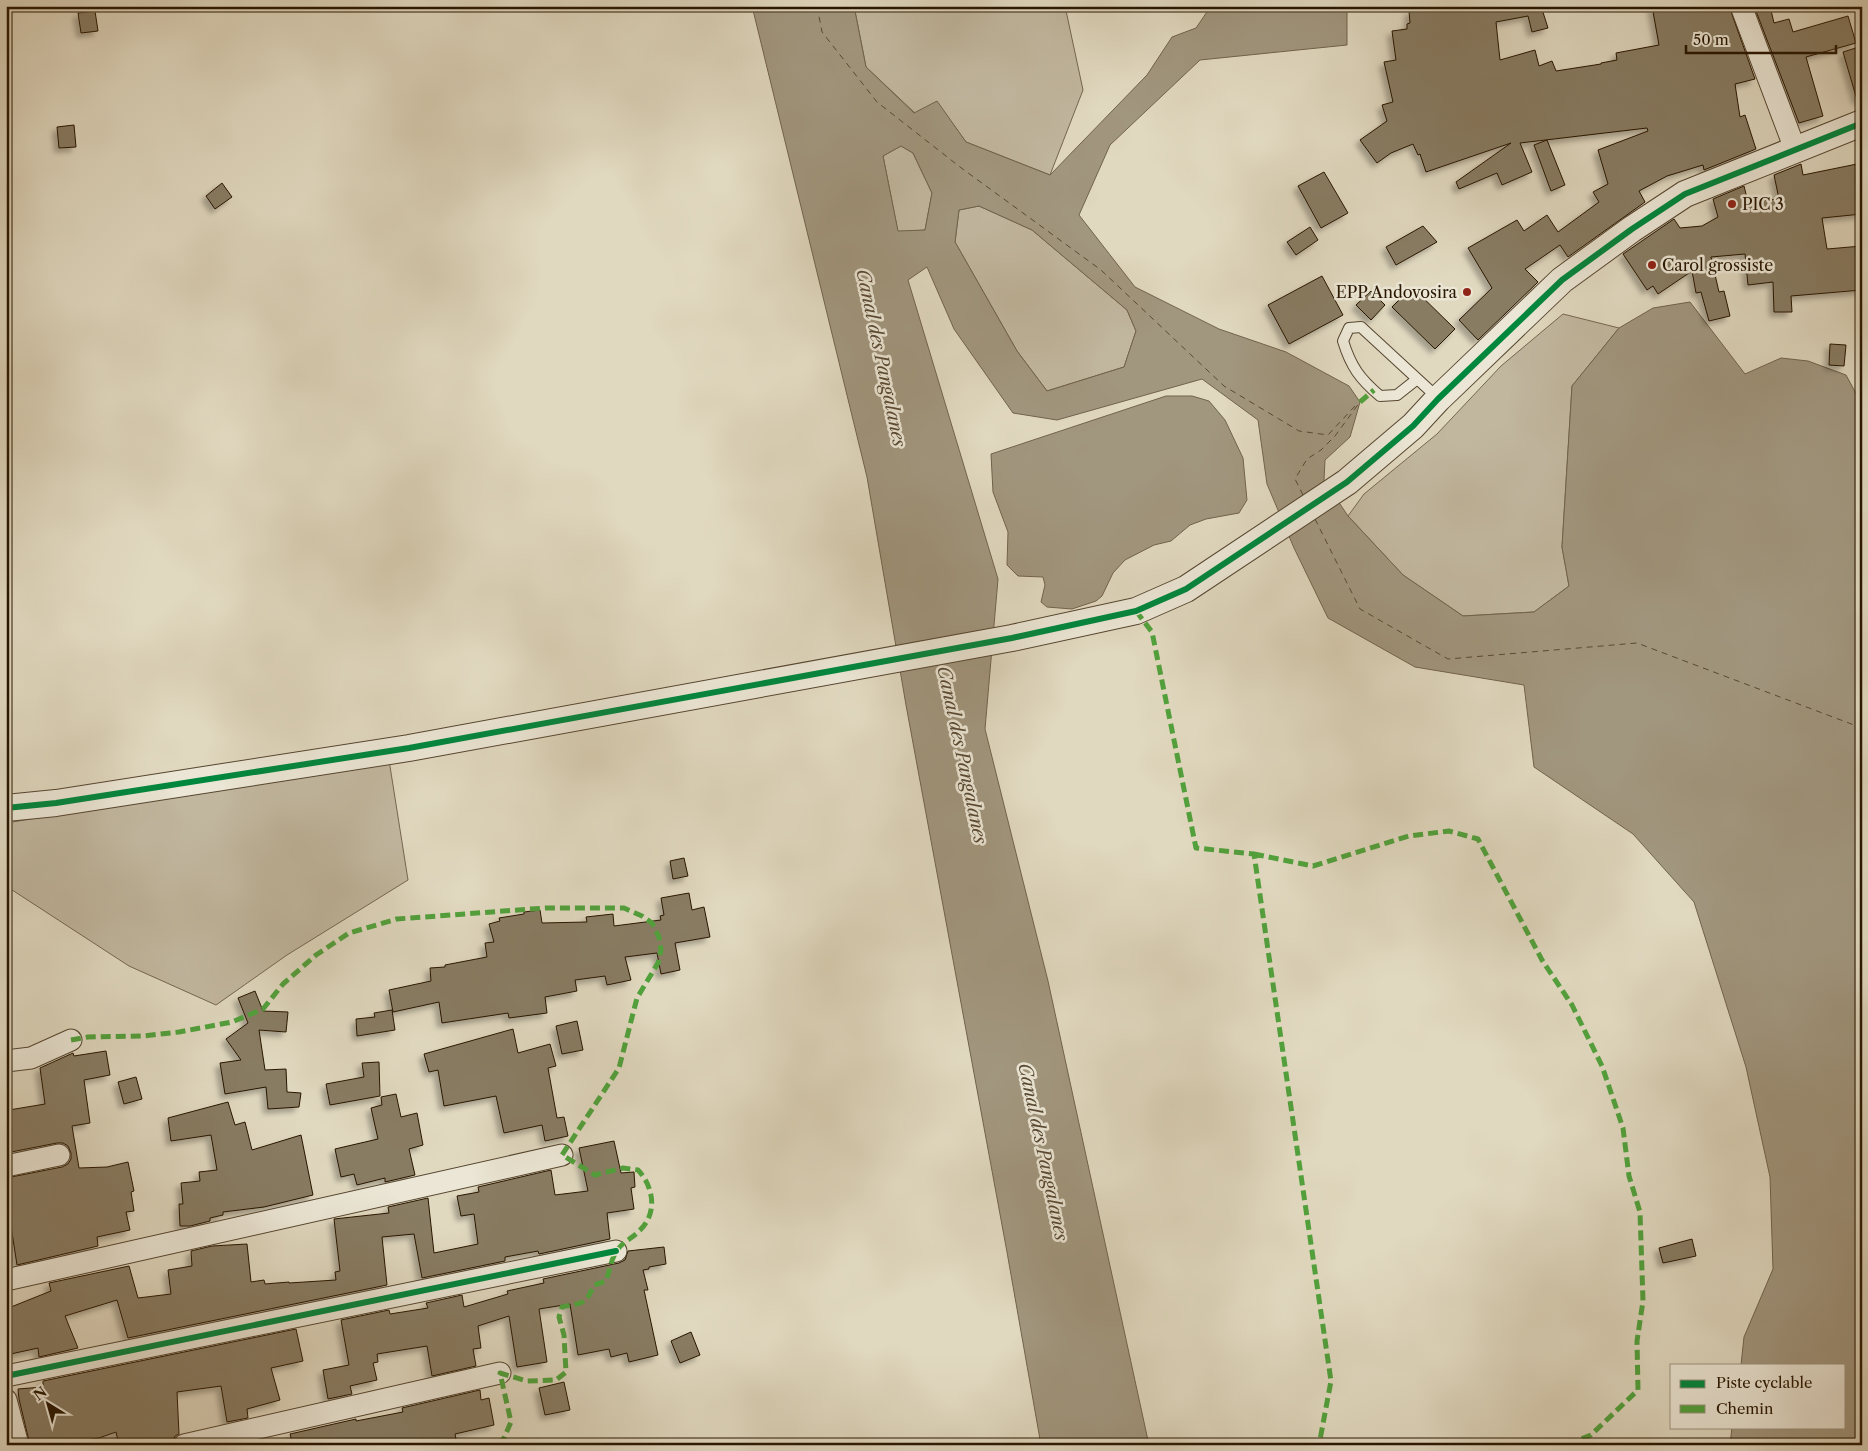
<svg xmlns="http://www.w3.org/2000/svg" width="1868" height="1451" viewBox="0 0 1868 1451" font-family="'Libre Caslon Text',serif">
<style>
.green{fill:#c1b79f;stroke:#746650}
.water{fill:#a1967e;stroke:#71634c;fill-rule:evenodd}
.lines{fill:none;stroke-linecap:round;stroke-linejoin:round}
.ferry{stroke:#584933;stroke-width:1;stroke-dasharray:6 5;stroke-linecap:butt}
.building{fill:#887b64;stroke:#281601;filter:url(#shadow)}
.service-casing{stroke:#564630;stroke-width:12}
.minor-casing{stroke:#564630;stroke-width:23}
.tertiary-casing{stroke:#564630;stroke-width:28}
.service{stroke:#ebe6d5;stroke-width:10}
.minor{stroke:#ebe6d5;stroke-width:21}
.tertiary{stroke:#ebe6d5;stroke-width:26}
.quiet{stroke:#51a13c;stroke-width:5;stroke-dasharray:10 5;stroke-linecap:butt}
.cycleway-casing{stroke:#ebe6d5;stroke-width:9}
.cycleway{stroke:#00873e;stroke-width:6}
.poi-dot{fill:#8f2418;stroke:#ebe6d5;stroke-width:2}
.labels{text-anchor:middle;stroke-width:5;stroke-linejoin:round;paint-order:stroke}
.poi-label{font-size:16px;fill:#281601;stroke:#ebe6d5;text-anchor:start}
.water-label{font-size:18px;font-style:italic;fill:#584933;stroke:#ebe6d5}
</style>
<defs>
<filter id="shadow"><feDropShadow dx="-4.5" dy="4.5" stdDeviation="2.5" flood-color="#0004"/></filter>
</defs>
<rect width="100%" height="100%" fill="#e0d8bf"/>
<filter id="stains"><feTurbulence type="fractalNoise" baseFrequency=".004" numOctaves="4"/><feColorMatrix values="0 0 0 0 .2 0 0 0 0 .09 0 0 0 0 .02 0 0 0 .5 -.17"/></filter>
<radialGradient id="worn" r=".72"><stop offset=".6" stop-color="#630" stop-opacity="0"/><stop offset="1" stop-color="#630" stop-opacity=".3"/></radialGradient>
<path class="green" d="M854,6H1065L1083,90L1050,175L966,142L937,102L915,113L866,67Z
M901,146L913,153L932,193L925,230L898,232L883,156Z
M979,206L1032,230L1127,310L1136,331L1124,367L1047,391L1017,351L955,242L959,210Z
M1563,314L1619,328L1572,386L1562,547L1569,586L1534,612L1463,616L1403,575L1348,516L1364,494L1437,434L1501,366Z
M389,760L408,880L287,955L216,1005L129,966L6,886V823Z"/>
<path class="water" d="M752,6H854L866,67L914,113L937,101L966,142L1050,175L1147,75L1172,37L1196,28L1211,6H1347V45L1200,60L1110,145L1079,215L1135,287L1219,329L1286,352L1349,386L1360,402L1350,437L1325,460L1324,480L1348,516L1403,575L1463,616L1534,612L1569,586L1562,547L1572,386L1619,328L1653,308L1690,302L1745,374L1781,358L1808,361L1846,375L1859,399L1862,398V1445H1730L1732,1427H1844V1365H1741L1744,1337L1773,1269L1770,1177L1746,1067L1694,902L1633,834L1534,767L1524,685L1415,667L1328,618L1294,548L1267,484L1258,420L1202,379L1057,420L1013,413L954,329L927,267L908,280L998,579L985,729L1048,981L1149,1445H1041L1007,1252L906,705L867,477ZM901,146L913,153L932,193L925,230L898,231L883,156ZM979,206L1032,230L1127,310L1136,331L1124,367L1047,391L1017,351L955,242L959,210Z
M1166,396H1192L1209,401L1225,420L1243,458L1247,500L1239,513L1206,519L1190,525L1171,541L1154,545L1125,560L1113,573L1102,596L1096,601L1072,609L1047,607L1041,602L1045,585L1043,577L1018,576L1007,565L1008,532L993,492L991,454Z"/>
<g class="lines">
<path class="ferry" d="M817,6L822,32L877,102L960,167L1101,270L1224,386L1299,431L1328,435L1356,405
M1303,495L1295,479L1307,459L1321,450L1335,436L1360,402
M1315,519L1360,609L1448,659L1637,643L1862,728"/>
</g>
<path class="building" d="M1420,6H1541L1548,28L1532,32L1528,16L1496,22L1500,60L1535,50L1539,66L1552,61L1556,71L1601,64V63L1617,60L1616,53L1659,45L1652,6H1729L1755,79L1735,84L1740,117L1745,115L1756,149L1704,170L1703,165L1667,176L1639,191L1645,202L1568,257L1560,245L1525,269L1538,282L1478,340L1459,320L1492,288L1468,248L1517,220L1524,231L1547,215L1558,232L1599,202L1593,192L1608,184L1598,150L1648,131L1647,128L1520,143L1532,172L1502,185L1497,173L1459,189L1456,182L1511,143L1426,172L1420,154L1418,155L1413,144L1391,153L1377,163L1360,140L1387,121L1382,105L1393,102L1384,62L1396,60L1392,31L1407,29V24L1410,23L1409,11L1420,10Z
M1754,6H1770L1774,23L1789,19L1793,32L1848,16L1856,43L1806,57L1823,116L1799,123Z
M95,11L98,31L81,33L78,13Z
M1862,46V99L1857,100L1843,52Z
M74,125L76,147L59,148L57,127Z
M1547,140L1565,185L1551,191L1534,145Z
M1862,163V214L1822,218L1827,249L1862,246V290L1791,296L1792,312H1774L1773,282L1748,285L1745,254L1711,257L1719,292L1724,291L1730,316L1709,321L1701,292L1696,293L1692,271L1658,294L1653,286L1647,290L1623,254L1674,219L1680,228L1702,226L1718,217L1713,199L1744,186L1748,202L1779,199L1774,175L1801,164L1803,175Z
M1324,172L1348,213L1321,228L1298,186Z
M222,183L232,197L215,209L206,196Z
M1423,226L1437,242L1396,265L1386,247Z
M1310,227L1318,240L1296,255L1287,242Z
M1322,276L1343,315L1289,344L1268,305Z
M1412,287L1455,329L1435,349L1392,307Z
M1371,291L1385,305L1371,320L1356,305Z
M1830,344L1846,345L1844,366L1829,365Z
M684,858L688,876L673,879L670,861Z
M689,893L692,910L704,907L710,937L675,943L680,970L661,974L657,953L625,957L631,980L607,985L605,976L575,980L577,991L545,997L547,1013L509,1018L508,1013L442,1023L439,1002L393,1012L389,990L431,981L430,968L445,967V965L487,957L485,943L494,942L489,924L500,921L499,918L524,914V912L540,910L542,923L587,922L586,917L613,914L614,926L661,920L660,916L664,915L661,898Z
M255,991L263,1011L288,1012L286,1032L259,1030L265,1070L286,1069L287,1092L301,1093L299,1107L268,1109L266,1087L225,1094L220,1063L241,1060L226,1039L248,1023L238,998Z
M392,1010L395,1030L357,1036L356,1019L375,1017L374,1013Z
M577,1021L583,1050L562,1054L556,1026Z
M513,1029L518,1053L550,1044L556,1066L548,1068L557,1118L564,1117L568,1136L545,1141L542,1125L504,1133L496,1096L444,1106L438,1070L429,1072L424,1054Z
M106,1051L110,1075L84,1080L90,1123L72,1126L79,1168L107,1167L128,1162L134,1191L131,1192L134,1211L126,1212L130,1230L97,1237L98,1246L17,1265L11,1226L6,1227V1178L62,1167L68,1164L71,1159V1153L68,1146L63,1143H57L6,1153V1132L12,1131L9,1110L45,1104L40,1068L73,1053L74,1056Z
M379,1062L380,1096L330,1105L326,1084L364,1077L362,1063Z
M136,1077L142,1099L124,1104L118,1082Z
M396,1094L401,1117L417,1113L423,1145L409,1149L415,1175L385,1182V1178L357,1185L354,1174L341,1177L335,1149L378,1139L371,1108L382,1105L381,1097Z
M228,1102L235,1125L245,1122L252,1150L301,1135L313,1195L264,1207L223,1212V1215L210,1218V1221L190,1226H180L179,1204H183L181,1183L200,1181L199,1172L217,1170L211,1135L171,1141L168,1118Z
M614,1141L621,1173L634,1172L635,1187L631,1188L634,1209L607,1213L610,1239L539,1254L538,1251L505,1257V1261L422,1278L414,1234L382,1237L387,1285L128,1338L117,1300L65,1316L78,1348L39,1357L38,1348L6,1355V1327L11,1326L6,1309L51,1291L49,1283L129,1266L138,1298L171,1294L168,1270L192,1266L191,1251L212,1246L247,1244L251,1282L264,1280L265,1284L289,1282V1283L336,1280L335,1272L340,1271L334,1219L389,1213L388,1207L428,1198L434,1253L478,1244L474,1214L461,1216L457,1196L479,1192L478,1187L551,1170L555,1195L588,1191L579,1148Z
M1692,1239L1696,1256L1663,1263L1659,1248Z
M664,1247L666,1264L649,1267V1269L643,1270L648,1290H644L658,1355L629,1362L627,1353L611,1357L609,1349L578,1355L570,1304L539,1309L547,1362L517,1367L509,1316L478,1326L481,1348L473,1349L476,1366L432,1376L427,1346L377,1354L378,1362L373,1363L377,1380L350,1386L352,1394L328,1399L323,1370L349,1365L341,1320L389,1310L390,1314L428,1308L426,1303L462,1295L464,1307L508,1294L507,1291L544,1283L543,1279L619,1263L625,1260L628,1251Z
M296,1329L303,1361L271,1368L280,1400L247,1409L248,1418L227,1422L221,1386L177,1392L179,1434L175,1436L172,1445H119L116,1432L99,1438L50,1445H30L19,1399L18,1389L43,1387V1381Z
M691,1332L700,1355L680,1363L671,1341Z
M564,1382L570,1410L545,1415L539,1388Z
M480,1390L481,1400L489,1398L494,1425L455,1434L456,1439L429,1445H330L329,1440L312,1445H293L290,1434L356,1419V1421L403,1412L402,1408Z"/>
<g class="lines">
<defs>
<path id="service" d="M1416,380L1397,395L1380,396C1360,379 1351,367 1343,341L1349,328L1361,327L1438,398"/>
<path id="minor" d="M1741,6L1795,149
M6,1061L31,1058L71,1040
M6,1166L59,1155
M6,1280L562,1155
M6,1376L616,1251
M6,1400L18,1445
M184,1445L500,1373"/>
<path id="tertiary" d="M6,808L56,803L409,748L1012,638L1136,611L1186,589L1347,482L1413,426L1438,399L1562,280L1632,229L1685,194L1862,123"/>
</defs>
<use href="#service" class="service-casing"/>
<use href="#minor" class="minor-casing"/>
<use href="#tertiary" class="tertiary-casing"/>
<use href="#service" class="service"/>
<use href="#minor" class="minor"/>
<use href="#tertiary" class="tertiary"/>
<path class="quiet" d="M1360,402L1374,390
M1136,611L1152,632L1196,848L1254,854L1331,1381L1319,1445
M1254,854L1313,866L1409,836L1449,831L1478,839L1542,960L1572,1005L1602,1066L1623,1128L1629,1176L1640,1212L1643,1301L1637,1341L1638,1390L1591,1435L1566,1445
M71,1040L88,1037L143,1036L179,1032L232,1022L263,1009L283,984L316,955L349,933L397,919L545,908H624L642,916L652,923L659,937L661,950L658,963L637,998L619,1068L562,1155L595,1175L623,1168L638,1170C654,1187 658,1214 639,1231C633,1238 624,1241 618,1249C611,1258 610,1270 606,1281L594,1285C585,1306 583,1302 562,1307L559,1317L564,1335L566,1372L556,1380L527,1381L500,1373L511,1422L504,1438L499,1445"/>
<defs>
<path id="cycleway" d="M6,808L56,803L409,748L1012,638L1136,611L1186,589L1347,482L1413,426L1438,399L1562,280L1632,229L1685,194L1862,123
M6,1376L616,1251"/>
</defs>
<use href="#cycleway" class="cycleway-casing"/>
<use href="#cycleway" class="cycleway"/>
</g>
<g class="poi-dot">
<circle cx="1732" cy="204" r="5"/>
<circle cx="1652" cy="265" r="5"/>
<circle cx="1467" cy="292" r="5"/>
</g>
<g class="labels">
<g class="poi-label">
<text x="1742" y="210">PIC 3</text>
<text x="1662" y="271">Carol grossiste</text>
<text x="1457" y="298" text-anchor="end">EPP Andovosira</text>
</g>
<g class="water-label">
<text transform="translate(881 358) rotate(78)" y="6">Canal des Pangalanes</text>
<text transform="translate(962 755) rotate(78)" y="6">Canal des Pangalanes</text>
<text transform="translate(1043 1152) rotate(78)" y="6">Canal des Pangalanes</text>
</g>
</g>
<rect width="1868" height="1451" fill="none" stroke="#e0d8bf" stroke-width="25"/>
<rect x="8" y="8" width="1853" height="1436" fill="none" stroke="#281601" stroke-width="2.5"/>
<rect x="12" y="12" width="1843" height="1426" fill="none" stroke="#281601"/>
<rect x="1670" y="1364" width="175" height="65" fill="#ebe6d5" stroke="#9d9380"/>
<rect x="1680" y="1380" width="25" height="8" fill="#00873e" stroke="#9d9380"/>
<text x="1716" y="1388" font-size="15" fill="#281601">Piste cyclable</text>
<rect x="1680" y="1405" width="25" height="8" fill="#51a13c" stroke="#9d9380"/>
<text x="1716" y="1414" font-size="15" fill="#281601">Chemin</text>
<g transform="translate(48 1404) rotate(323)" stroke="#ebe6d5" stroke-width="4" paint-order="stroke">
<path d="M0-4L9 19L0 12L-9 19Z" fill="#281601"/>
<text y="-8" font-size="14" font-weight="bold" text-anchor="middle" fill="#281601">N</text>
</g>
<path d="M1686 45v8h150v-8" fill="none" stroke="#281601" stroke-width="2.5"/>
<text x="1693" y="45" font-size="15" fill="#281601" stroke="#ebe6d5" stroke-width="4" paint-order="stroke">50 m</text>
<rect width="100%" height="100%" filter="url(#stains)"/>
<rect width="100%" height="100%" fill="url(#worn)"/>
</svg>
